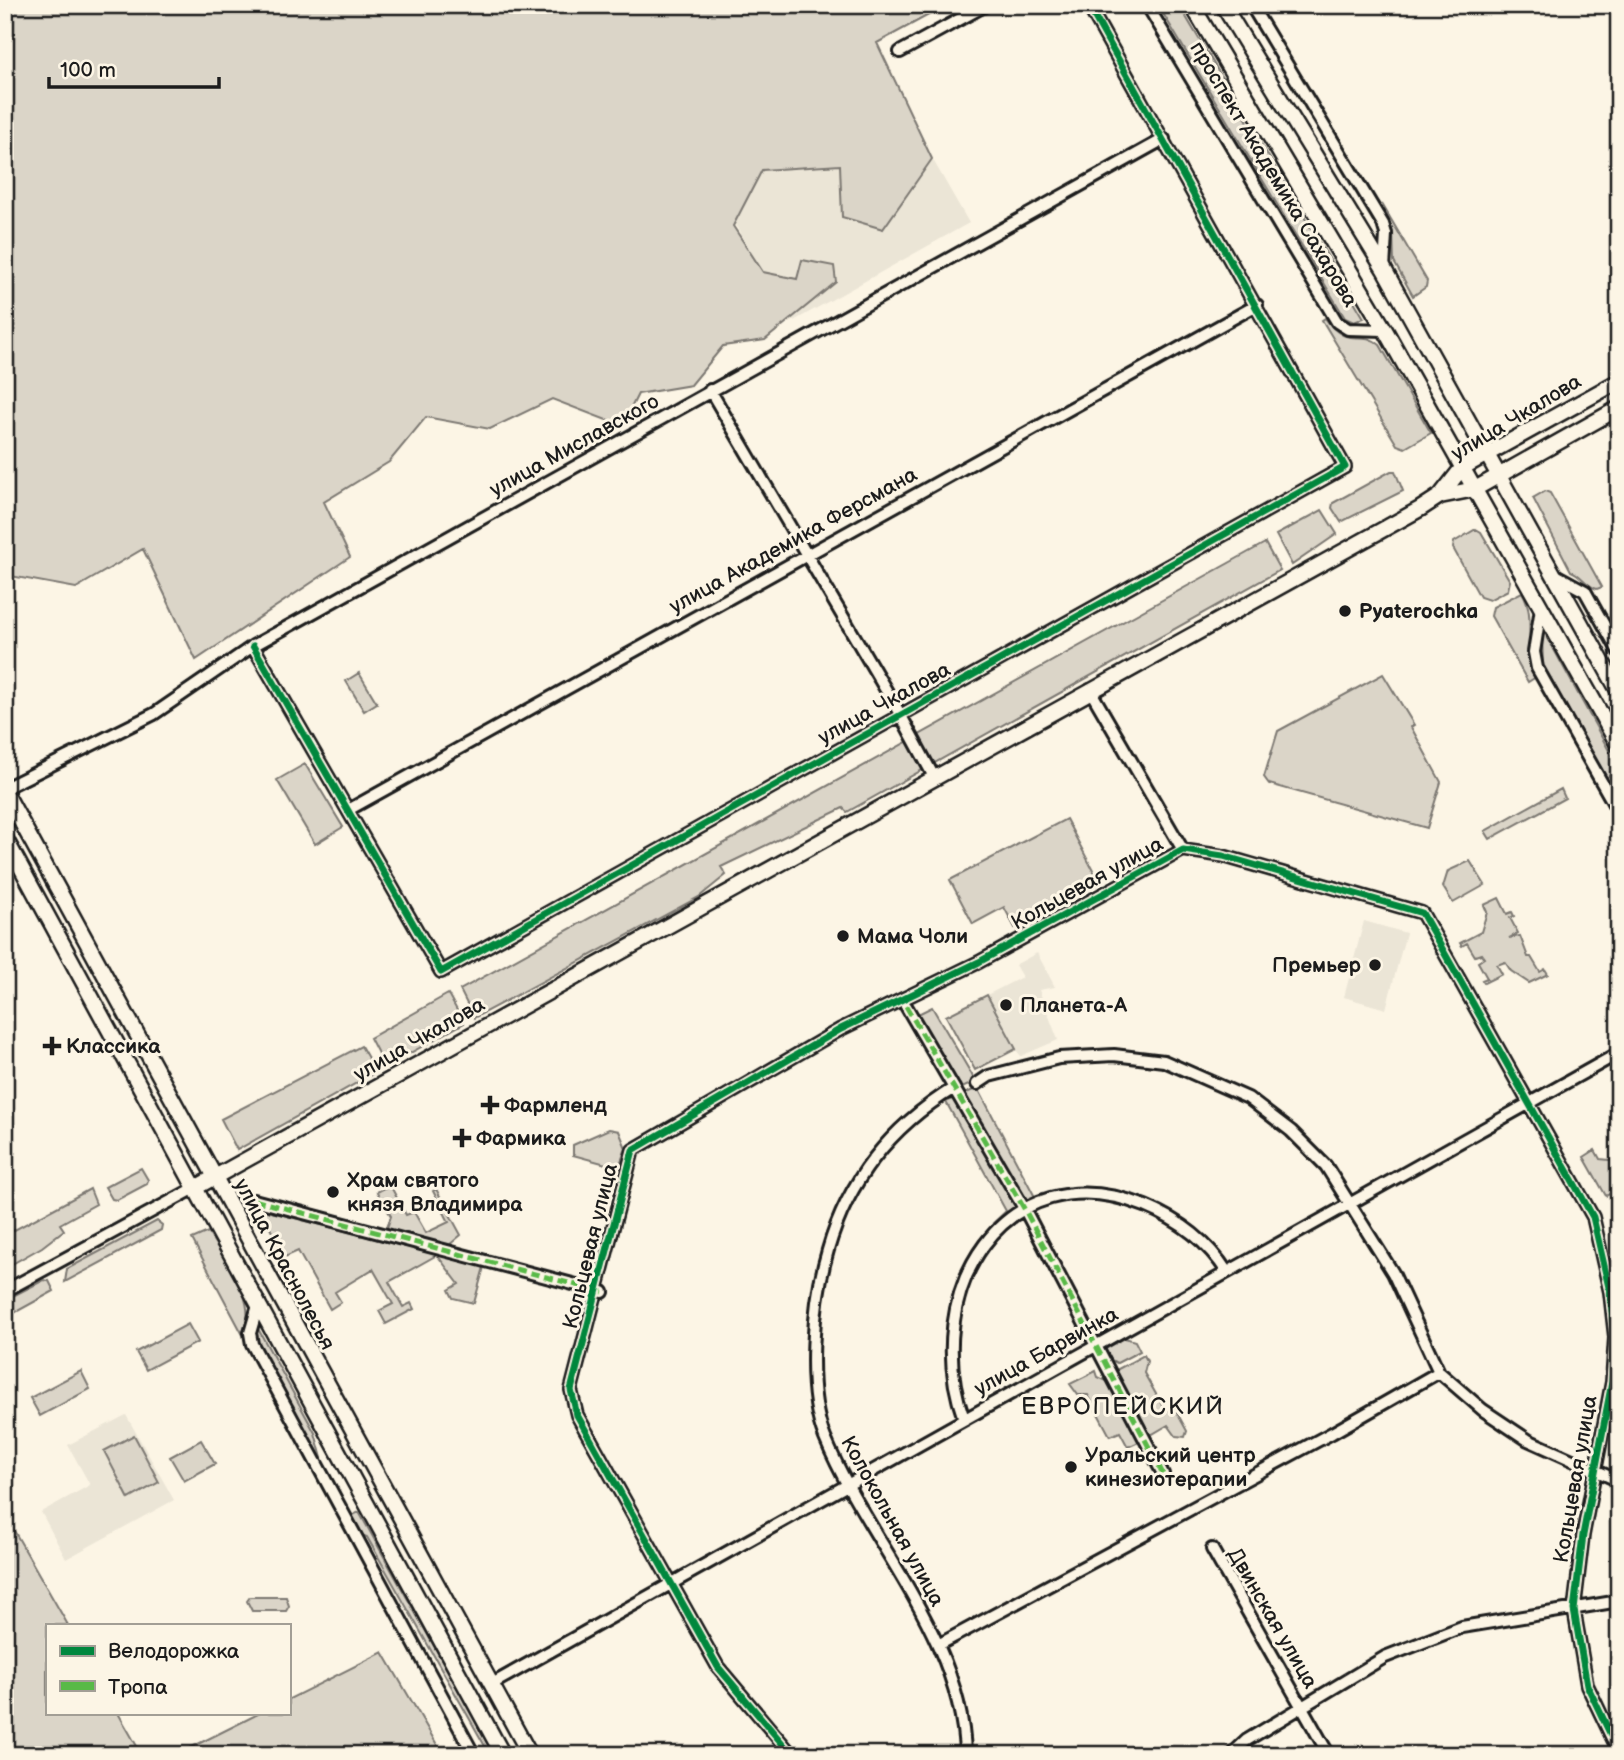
<svg xmlns="http://www.w3.org/2000/svg" width="1624" height="1760" viewBox="0 0 1624 1760" font-family="'Balsamiq Sans',sans-serif">
<style>
.built{fill:#ebe5d6}
.green{fill:#dbd5c8;stroke:#7c7872;stroke-width:2}
.lines{fill:none;stroke-linecap:round;stroke-linejoin:round}
.street-casing{stroke:#1c1c1c;stroke-width:16}
.secondary-casing{stroke:#1c1c1c;stroke-width:19}
.street{stroke:#fcf5e5;stroke-width:10}
.secondary{stroke:#fcf5e5;stroke-width:14}
.quiet{stroke:#58b947;stroke-width:5;stroke-dasharray:10 5;stroke-linecap:butt}
.cycleway-casing{stroke:#fcf5e5;stroke-width:11}
.cycleway{stroke:#00873e;stroke-width:7}
.poi-dot{fill:#1c1c1c;stroke:#fcf5e5;stroke-width:2.5}
.labels{text-anchor:middle;stroke-width:6;stroke-linejoin:round;paint-order:stroke}
.street-label{font-size:21px;fill:#1c1c1c;stroke:#fcf5e5}
.poi-label{font-size:21px;font-weight:bold;fill:#1c1c1c;stroke:#fcf5e5;text-anchor:start}
.quarter-label{font-size:24px;letter-spacing:2px;fill:#1c1c1c;stroke:#fcf5e5}
</style>
<rect width="100%" height="100%" fill="#fcf5e5"/>
<filter id="ink" filterUnits="userSpaceOnUse"><feTurbulence type="fractalNoise" baseFrequency=".0143" numOctaves="2"/><feDisplacementMap in="SourceGraphic" scale="14" xChannelSelector="R" yChannelSelector="G"/><feConvolveMatrix kernelMatrix="1 2 1 2 8 2 1 2 1" color-interpolation-filters="sRGB"/></filter>
<g filter="url(#ink)">
<path class="built" d="M873,55L969,223L790,323L695,152Z
M1364,921L1406,933L1386,1009L1344,997Z
M1037,953L1055,987L1039,990L1058,1040L1021,1056L1015,1049L975,1070L946,1016L1022,977L1015,965Z
M126,1415L174,1500L66,1559L41,1512L90,1485L68,1445Z"/>
<path class="green" d="M5,5H947L877,43L932,159L883,229L842,217L840,165L762,170L733,226L763,272L797,279L802,260L834,266L836,282L765,340L723,346L691,385L638,394L622,426L552,399L490,429L426,417L389,462L324,502L350,557L196,660L143,549L76,588L5,575Z
M1158,5H1179L1364,318L1354,322L1345,318Z
M1382,204L1427,281L1426,287L1413,296L1394,262L1393,232Z
M1325,318C1349,352 1359,327 1380,345L1431,433L1405,448L1397,445L1322,320Z
M1391,471H1395L1403,491L1341,522L1332,508L1333,503Z
M1545,491L1550,493L1602,587L1597,589C1586,586 1582,575 1571,571L1533,498Z
M1322,510L1337,534L1292,565L1276,535Z
M1476,529L1481,532L1510,581L1508,590L1489,600L1480,597L1453,548L1454,542Z
M1265,543L1280,570L847,812L843,808L721,867L726,875L699,897L474,1018L460,990Z
M1522,592C1538,619 1521,646 1536,677L1528,682L1491,616L1493,607Z
M1545,633L1619,769L1606,778L1543,665L1542,634Z
M359,673L377,703L364,711L346,681Z
M1383,674L1414,725L1411,727L1441,782L1427,828L1269,784L1264,777L1278,731Z
M305,764L343,827L315,844L277,780Z
M1561,789L1565,798L1490,839L1485,831Z
M1066,819L1100,883L1015,928L1004,907L973,924L950,880Z
M1470,861L1485,885L1453,903L1443,887L1448,871Z
M1499,898L1507,914L1512,912L1514,916L1510,918L1518,933L1509,938L1520,936L1528,957H1531L1540,972L1545,969L1548,974L1529,983L1511,971L1505,962L1497,965L1502,974L1484,983L1482,980L1487,978L1478,962L1484,958L1481,954L1475,956L1467,943L1462,946L1460,943L1481,932L1487,912L1484,905Z
M448,994L464,1023L385,1067L370,1038Z
M987,995L1016,1049L975,1070L946,1016Z
M932,1007L972,1075L975,1082L960,1089L916,1015Z
M361,1046L376,1072L237,1150L221,1119Z
M978,1088L1035,1197L1027,1203L964,1094Z
M954,1098L1019,1210L996,1227L993,1223L1006,1211L946,1102Z
M609,1129L619,1131L626,1148L620,1164L613,1166L573,1155V1145Z
M1595,1150L1600,1159L1619,1161V1189L1606,1196L1584,1157Z
M141,1168L148,1180L147,1184L117,1200L112,1199L105,1187Z
M390,1185L406,1215L414,1212L426,1233L449,1222L433,1191L436,1189L461,1235L448,1246L390,1231L387,1228L391,1216L377,1192Z
M90,1189L96,1204L60,1224L64,1230L42,1247L5,1268V1235Z
M260,1209L484,1267L474,1303L453,1298L449,1290L459,1284L437,1255L389,1282L403,1307L411,1303L414,1309L386,1324L379,1311L393,1304L373,1269L335,1292L341,1302L330,1309L298,1251L285,1257Z
M157,1221L162,1225L161,1230L65,1282L67,1269Z
M208,1232C222,1257 262,1304 242,1333L192,1239Z
M44,1280L49,1281L54,1291L5,1318V1300Z
M188,1324L198,1342L146,1370L136,1352Z
M256,1325L315,1433L322,1458L318,1459L255,1345Z
M1125,1338L1135,1341L1140,1351L1117,1363L1108,1358L1104,1350Z
M1144,1355L1147,1361L1144,1373L1165,1410L1176,1411L1187,1431L1185,1437L1176,1436L1168,1425L1149,1436L1116,1376L1118,1369Z
M81,1371L90,1389L40,1416L30,1398Z
M1096,1371L1098,1377L1109,1382L1141,1441L1128,1447L1120,1432L1110,1436L1088,1395H1078L1070,1384Z
M134,1435L159,1482L129,1499L104,1451Z
M201,1440L215,1464L184,1481L170,1457Z
M359,1512L495,1755H490L367,1537L359,1534L350,1517Z
M5,1515L68,1625H47V1713H118L142,1755H5Z
M250,1597H286L289,1606L286,1611H252L247,1601Z
M383,1652L443,1755H176L260,1713H289V1699Z"/>
<g class="lines">
<defs>
<path id="street" d="M1147,5L1337,322L1348,329L1385,330
M1251,5L1383,224L1386,234L1384,269
M900,52L986,5
M710,390L900,714L934,777
M1552,573L1585,591L1619,652
M1541,608L1534,652L1537,668L1619,813
M253,646L441,972L1345,467L1088,5
M1090,690L1183,850
M5,788L154,714L253,646L1164,139
M350,809L1257,305
M906,1006L1025,1210L1163,1474
M977,1084L989,1076L1059,1058L1114,1055L1164,1061L1248,1098L1291,1131L1326,1166L1393,1273L1439,1372L1483,1410L1528,1440L1619,1481
M954,1088C892,1126 848,1180 828,1250C813,1300 805,1389 825,1438C868,1542 963,1638 965,1755
M254,1200L603,1292
M5,1291L195,1188
M259,1302L250,1333L252,1344L474,1755
M964,1419C919,1294 1003,1150 1145,1206C1179,1220 1208,1242 1227,1272
M1212,1549L1329,1755
M940,1644L1332,1433L1439,1372
M492,1684L1619,1053
M792,1755L718,1667L577,1415L571,1390L633,1150L841,1029L979,962L1183,850L1223,856L1422,913L1593,1217L1610,1292L1615,1337L1612,1382L1583,1535L1574,1610L1587,1685L1619,1752
M1231,1755L1247,1740L1385,1657L1462,1627L1619,1601"/>
<path id="secondary" d="M1192,5L1385,330L1619,746
M1223,5L1384,269L1619,692
M1440,496L1475,489L1619,408
M5,792L530,1755
M5,838L503,1755
M195,1188L1420,509L1440,496L1462,468L1619,381"/>
</defs>
<use href="#street" class="street-casing"/>
<use href="#secondary" class="secondary-casing"/>
<use href="#street" class="street"/>
<use href="#secondary" class="secondary"/>
<path class="quiet" d="M906,1006L1025,1210L1163,1474
M254,1200L603,1292"/>
<defs>
<path id="cycleway" d="M253,646L441,972L1345,467L1088,5
M792,1755L718,1667L577,1415L571,1390L633,1150L841,1029L979,962L1183,850L1223,856L1422,913L1593,1217L1610,1292L1615,1337L1612,1382L1583,1535L1574,1610L1587,1685L1619,1752"/>
</defs>
<use href="#cycleway" class="cycleway-casing"/>
<use href="#cycleway" class="cycleway"/>
</g>
</g>
<g class="poi-dot">
<circle cx="1345" cy="611" r="7"/>
<circle cx="843" cy="936" r="7"/>
<circle cx="1375" cy="965" r="7"/>
<circle cx="1006" cy="1005" r="7"/>
<path d="M48.5 1035.5h7v7h7v7h-7v7h-7v-7h-7v-7h7z"/>
<path d="M486.5 1094.5h7v7h7v7h-7v7h-7v-7h-7v-7h7z"/>
<path d="M458.5 1127.5h7v7h7v7h-7v7h-7v-7h-7v-7h7z"/>
<circle cx="333" cy="1192" r="7"/>
<circle cx="1071" cy="1467" r="7"/>
</g>
<g class="labels">
<g class="street-label">
<text transform="translate(1274 174) rotate(59)" y="7">проспект Академика Сахарова</text>
<text transform="translate(1516 417) rotate(-31)" y="7">улица Чкалова</text>
<text transform="translate(574 445) rotate(-29)" y="7">улица Миславского</text>
<text transform="translate(793 540) rotate(-29)" y="7">улица Академика Ферсмана</text>
<text transform="translate(884 703) rotate(-29)" y="7">улица Чкалова</text>
<text transform="translate(1087 883) rotate(-29)" y="7">Кольцевая улица</text>
<text transform="translate(419 1039) rotate(-30)" y="7">улица Чкалова</text>
<text transform="translate(590 1246) rotate(-76)" y="7">Кольцевая улица</text>
<text transform="translate(285 1264) rotate(62)" y="7">улица Краснолесья</text>
<text transform="translate(1046 1351) rotate(-29)" y="7">улица Барвинка</text>
<text transform="translate(1575 1479) rotate(-80)" y="7">Кольцевая улица</text>
<text transform="translate(893 1521) rotate(61)" y="7">Колокольная улица</text>
<text transform="translate(1273 1618) rotate(60)" y="7">Двинская улица</text>
</g>
<g class="poi-label">
<text x="1359" y="618">Pyaterochka</text>
<text x="857" y="943">Мама Чоли</text>
<text x="1361" y="972" text-anchor="end">Премьер</text>
<text x="1020" y="1012">Планета-А</text>
<text x="66" y="1053">Классика</text>
<text x="504" y="1112">Фармленд</text>
<text x="476" y="1145">Фармика</text>
<text x="347" y="1187">Храм святого<tspan x="347" dy="24">князя Владимира</tspan></text>
<text x="1085" y="1462">Уральский центр<tspan x="1085" dy="24">кинезиотерапии</tspan></text>
</g>
<g class="quarter-label">
<text x="1123" y="1414">ЕВРОПЕЙСКИЙ</text>
</g>
</g>
<rect width="1624" height="1760" fill="none" stroke="#fcf5e5" stroke-width="28"/>
<rect x="14" y="14" width="1596" height="1732" fill="none" stroke="#1c1c1c" stroke-width="2.5" filter="url(#ink)"/>
<rect x="46" y="1624" width="245" height="91" fill="#fcf5e5" stroke="#a29e95" stroke-width="2"/>
<rect x="60" y="1646" width="35" height="10" fill="#00873e" stroke="#a29e95" stroke-width="2"/>
<text x="108" y="1658" font-size="21" fill="#1c1c1c">Велодорожка</text>
<rect x="60" y="1681" width="35" height="10" fill="#58b947" stroke="#a29e95" stroke-width="2"/>
<text x="108" y="1694" font-size="21" fill="#1c1c1c">Тропа</text>
<path d="M49 77v10h170v-10" fill="none" stroke="#1c1c1c" stroke-width="3.5"/>
<text x="60" y="77" font-size="21" fill="#1c1c1c" stroke="#fcf5e5" stroke-width="5" paint-order="stroke">100 m</text>
</svg>
